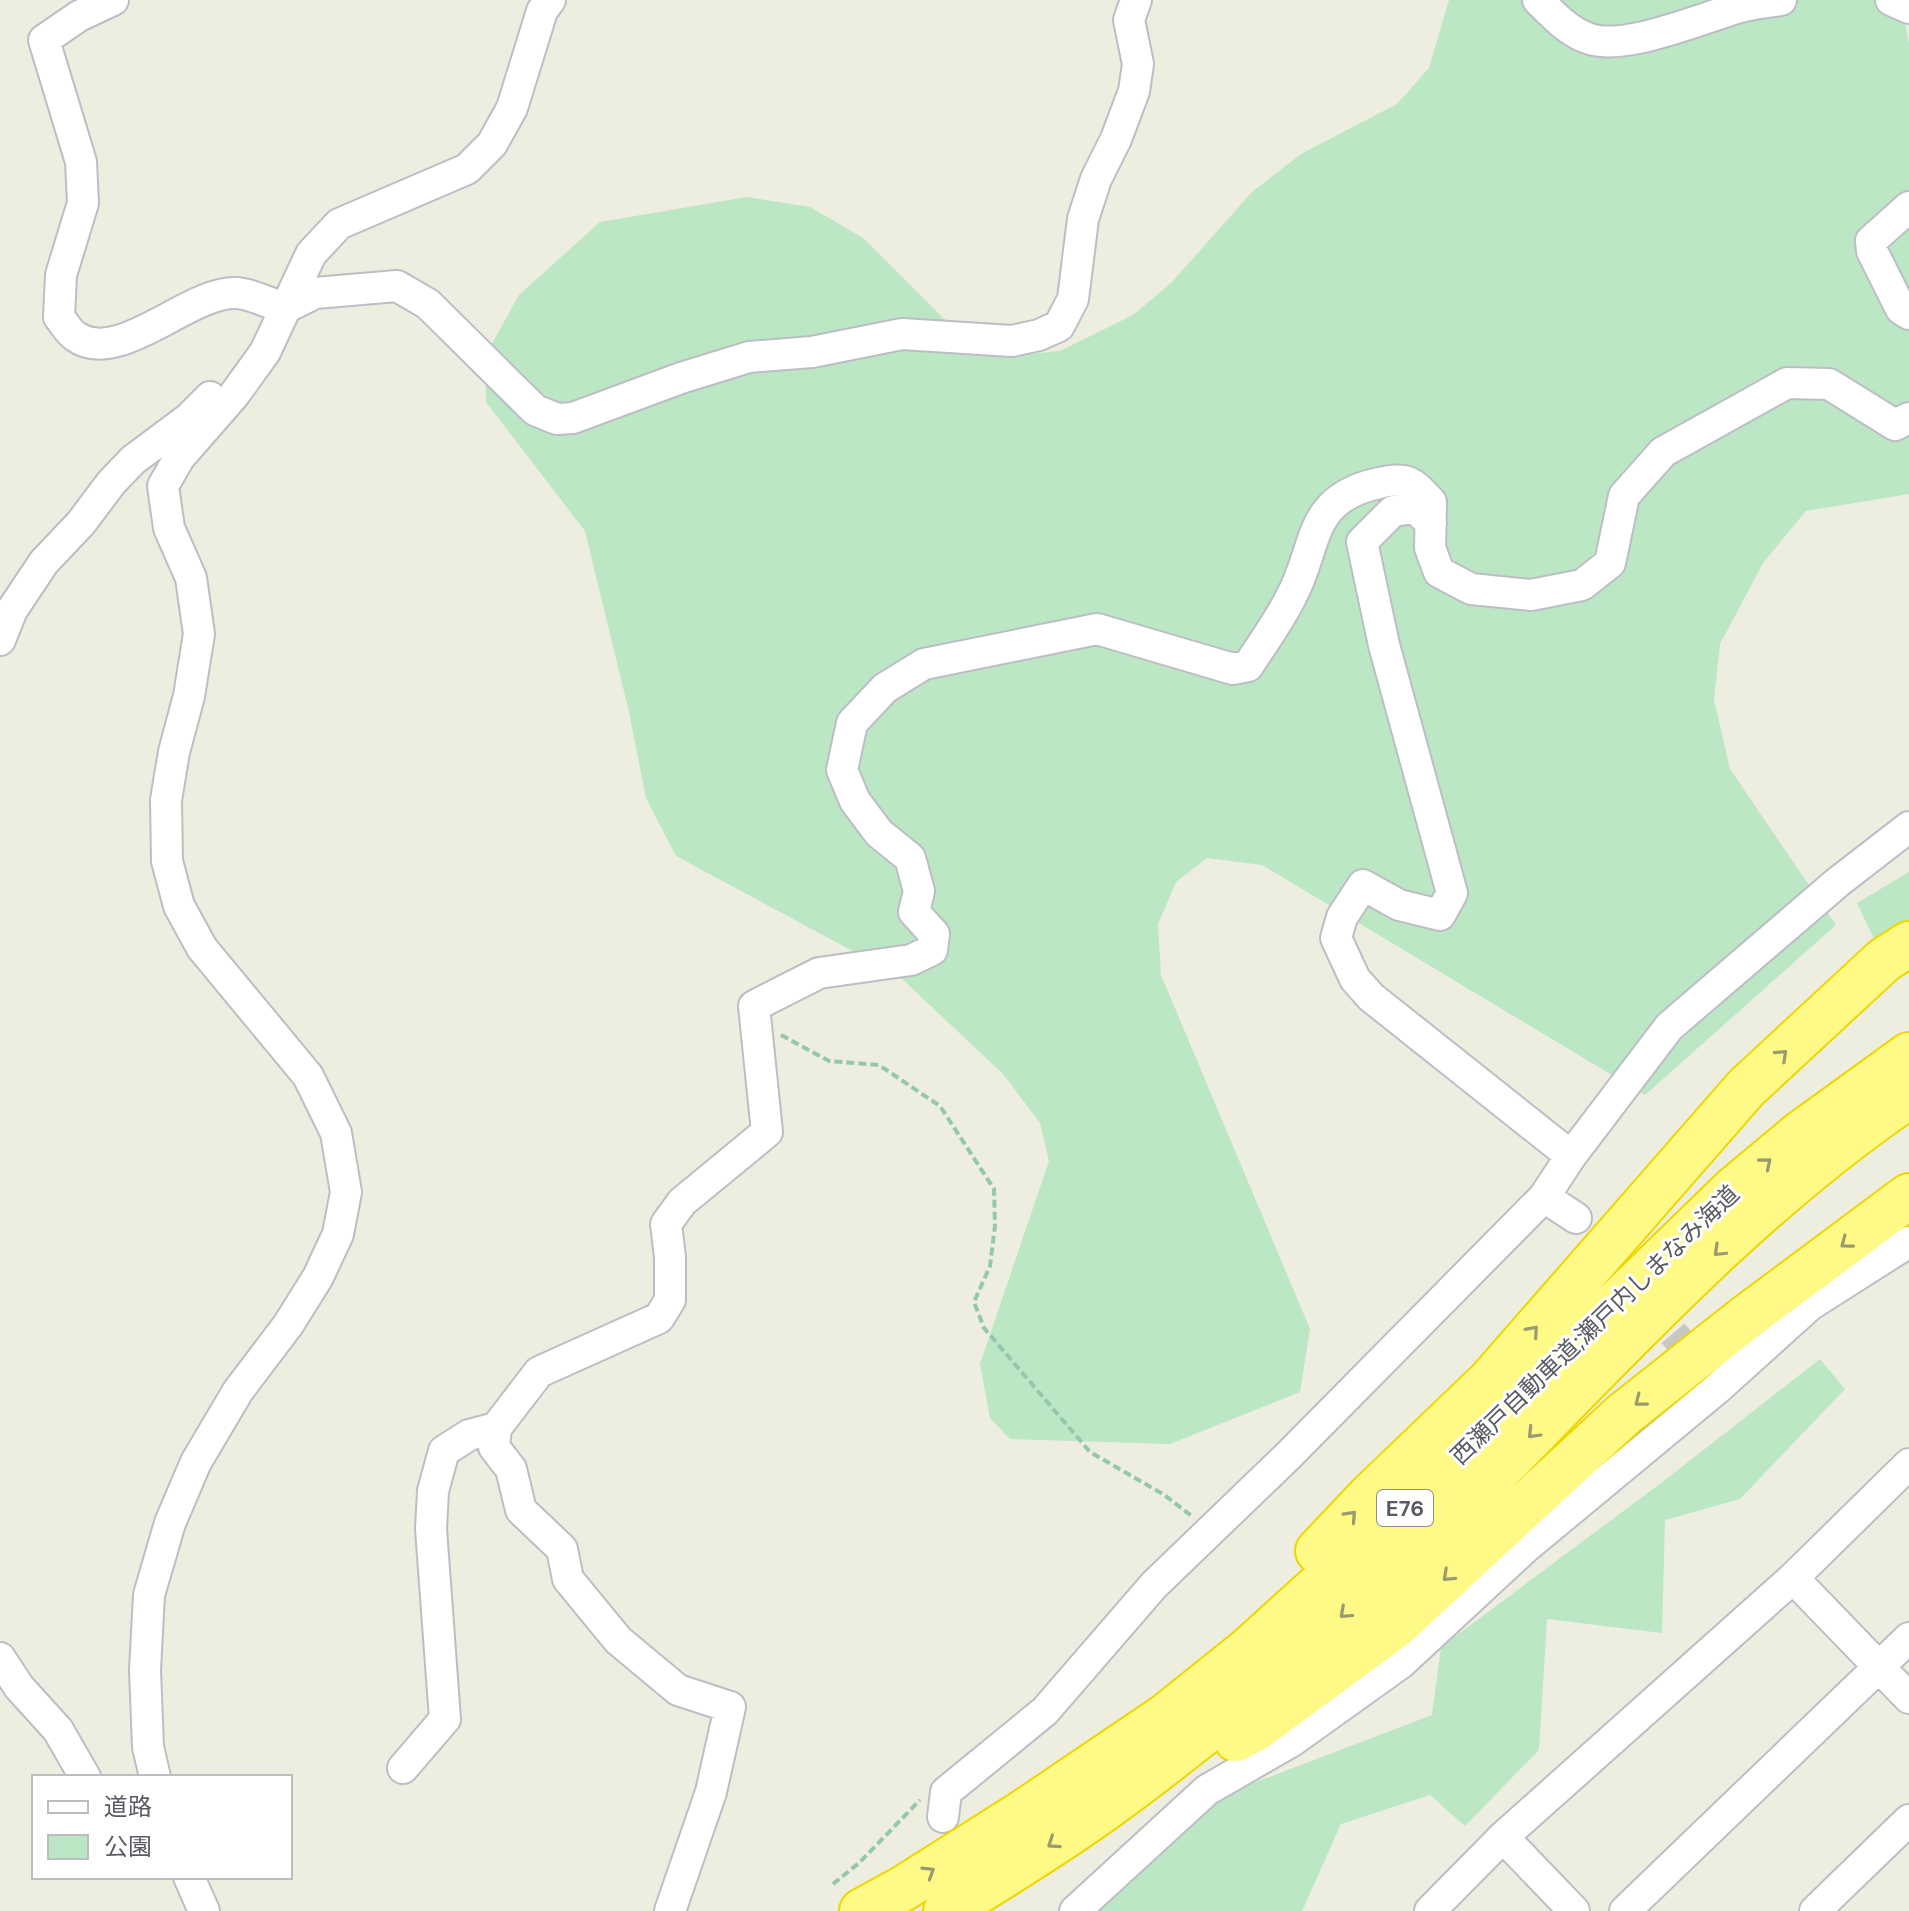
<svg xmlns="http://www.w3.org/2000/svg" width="1909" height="1911" viewBox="0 0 1909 1911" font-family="'DM Sans','Noto Sans JP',sans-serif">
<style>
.green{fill:#bbe7c4}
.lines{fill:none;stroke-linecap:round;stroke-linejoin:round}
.minor-tunnel{stroke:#c8c8c1;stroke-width:30;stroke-dasharray:30 15;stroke-linecap:butt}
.minor-casing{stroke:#bdbec5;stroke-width:34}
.highway-casing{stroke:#eed600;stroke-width:48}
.path{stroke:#93c8ae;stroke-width:4;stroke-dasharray:8 4;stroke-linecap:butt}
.minor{stroke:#fff;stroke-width:30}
.highway{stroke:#fffa86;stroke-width:44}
.oneway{stroke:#9b9b71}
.labels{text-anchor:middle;stroke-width:6;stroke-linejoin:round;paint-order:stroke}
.shield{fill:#fff;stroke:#8b8c92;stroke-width:2}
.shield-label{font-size:22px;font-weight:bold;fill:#595b63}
.street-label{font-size:24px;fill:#595b63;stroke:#fff}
</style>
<rect width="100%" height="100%" fill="#edede0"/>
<path class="green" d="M1449,0H1901L1909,44V494L1806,511L1763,563L1720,644L1714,700L1730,769L1836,925L1645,1095L1262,865L1207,858L1176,882L1158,924L1161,975L1310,1329L1300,1392L1170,1444L1010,1439L990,1418L980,1364L1049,1161L1040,1123L1003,1074L899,976L676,856L646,798L629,712L585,531L486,402L485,356L519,295L600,222L747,197L810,207L863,238L971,346L1004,356L1060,351L1133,315L1172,282L1252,192L1301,154L1397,104L1429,68Z
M1909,872V928L1884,960L1857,903Z
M1820,1359L1845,1389L1740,1499L1665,1520L1662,1633L1547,1619L1539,1750L1465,1826L1430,1795L1341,1824L1302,1911H1099L1206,1801L1432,1715L1441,1647L1665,1480Z"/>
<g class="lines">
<path class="minor-tunnel" d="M1644,1299L1706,1372"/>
<defs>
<path id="minor" d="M113,0L79,16L44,40L81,162L83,203L61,275L59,317C64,323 69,332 75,336C118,368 190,290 237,293C252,294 270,304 285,308L315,293L397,286L428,304L535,410L557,419L573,418L681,378L749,357L812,352L902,334L1012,341L1039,335L1059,326L1073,299L1083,219L1096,179L1116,139L1134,91L1138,64L1129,20L1136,0
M1538,0C1552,14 1568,31 1587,38C1623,53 1706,16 1744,6C1756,3 1769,2 1781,0
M1891,0L1909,8
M1909,207L1871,241L1872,251L1901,309L1909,314
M1431,523L1415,508L1393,511L1362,542L1384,645L1452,893L1440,915L1399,905L1363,885L1342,917L1336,938L1355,979L1371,997L1571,1156
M0,640L12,610L44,562L81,523L111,483L133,460L188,419L210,397
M1544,1197L1576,1218
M496,1428L494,1447L511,1469L521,1510L562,1549L568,1579L618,1640L678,1690L730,1707L711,1792L670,1911
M1793,1578L1909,1698
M0,1658L19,1687L58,1730L85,1777
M403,1768L445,1719L431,1529L433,1491L444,1451L469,1435L496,1428L539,1372L659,1318L670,1300V1257L666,1224L682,1202L767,1132L754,1006L819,973L911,960L932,950L934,934L914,912L919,891L910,858L879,833L855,801L842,770L852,723L885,688L924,664L1097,629L1233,669L1248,666C1263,643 1279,621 1291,597C1319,545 1306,499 1379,483C1408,476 1412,482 1431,502L1430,548L1439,572L1471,589L1531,595L1582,585L1610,563L1624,496L1663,452L1787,383L1829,384L1895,425L1909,418
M155,1777L148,1747L145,1670L149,1595L170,1523L196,1462L238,1391L288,1325L318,1277L338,1234L346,1192L336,1133L308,1076L202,948L179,906L167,861L166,800L174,752L189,696L199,634L191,578L169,528L163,486L179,458L234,395L265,352L311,254L339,224L467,169L492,144L512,108L542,11L550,0
M943,1817L946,1792L1045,1711L1154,1585L1287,1457L1544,1197L1571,1156L1669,1027L1838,882L1909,827
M1503,1837L1574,1911
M189,1877L204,1911
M1075,1911L1207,1790L1292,1741L1401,1663L1525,1548L1718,1388L1810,1305L1909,1242
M1430,1911L1503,1837L1793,1578L1909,1464
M1625,1911L1909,1638
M1815,1911L1909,1820"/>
<path id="highway" d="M1318,1551L1369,1497L1490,1381L1746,1088L1884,960L1909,944
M1236,1739L1255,1729L1395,1626L1624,1414L1744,1319L1909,1196
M862,1911L904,1888L1024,1812L1166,1716L1247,1651L1413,1501L1733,1190L1800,1134L1909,1055
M946,1911C998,1879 1051,1847 1101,1811C1189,1748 1271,1678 1352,1607C1382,1580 1414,1554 1443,1526C1593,1378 1733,1215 1909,1096"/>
</defs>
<use href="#minor" class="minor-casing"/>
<use href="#highway" class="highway-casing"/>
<path class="path" d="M781,1035L829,1061L879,1065L940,1106L994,1189L995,1226L990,1266L974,1302L984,1328L1090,1452L1163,1494L1193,1517
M833,1884L859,1863L920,1800"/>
<use href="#minor" class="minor"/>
<use href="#highway" class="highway"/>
</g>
<defs><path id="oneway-chevron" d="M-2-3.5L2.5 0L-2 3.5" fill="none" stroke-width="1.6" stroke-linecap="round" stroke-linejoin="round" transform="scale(2)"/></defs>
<g class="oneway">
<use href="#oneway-chevron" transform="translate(1782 1055) rotate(-43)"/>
<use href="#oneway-chevron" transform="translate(1766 1163) rotate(-40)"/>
<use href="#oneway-chevron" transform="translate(1846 1243) rotate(143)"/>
<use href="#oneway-chevron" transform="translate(1719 1251) rotate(136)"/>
<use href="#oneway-chevron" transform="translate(1533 1331) rotate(-49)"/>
<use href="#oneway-chevron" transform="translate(1640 1401) rotate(142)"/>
<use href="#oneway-chevron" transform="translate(1533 1433) rotate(134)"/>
<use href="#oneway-chevron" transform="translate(1351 1516) rotate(-47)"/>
<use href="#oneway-chevron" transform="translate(1448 1576) rotate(137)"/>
<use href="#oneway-chevron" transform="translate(1345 1613) rotate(138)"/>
<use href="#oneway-chevron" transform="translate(1053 1843) rotate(146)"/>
<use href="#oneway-chevron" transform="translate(929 1872) rotate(-32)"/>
</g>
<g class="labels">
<rect class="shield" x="1377" y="1490" width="56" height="36" rx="6"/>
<g class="shield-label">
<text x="1405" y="1516">E76</text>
</g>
<g class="street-label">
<text transform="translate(1595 1325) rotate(-44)" y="8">西瀬戸自動車道;瀬戸内しまなみ海道</text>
</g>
</g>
<rect x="32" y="1775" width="260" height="104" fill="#ffffff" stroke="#bdbdc1" stroke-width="2"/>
<rect x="48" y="1801" width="40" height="12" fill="#ffffff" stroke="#bdbdc1" stroke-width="2"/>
<text x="104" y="1815" font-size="24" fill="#595b63">道路</text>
<rect x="48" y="1835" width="40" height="24" fill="#bbe7c4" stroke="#bdbdc1" stroke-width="2"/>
<text x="104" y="1855" font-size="24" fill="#595b63">公園</text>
</svg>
